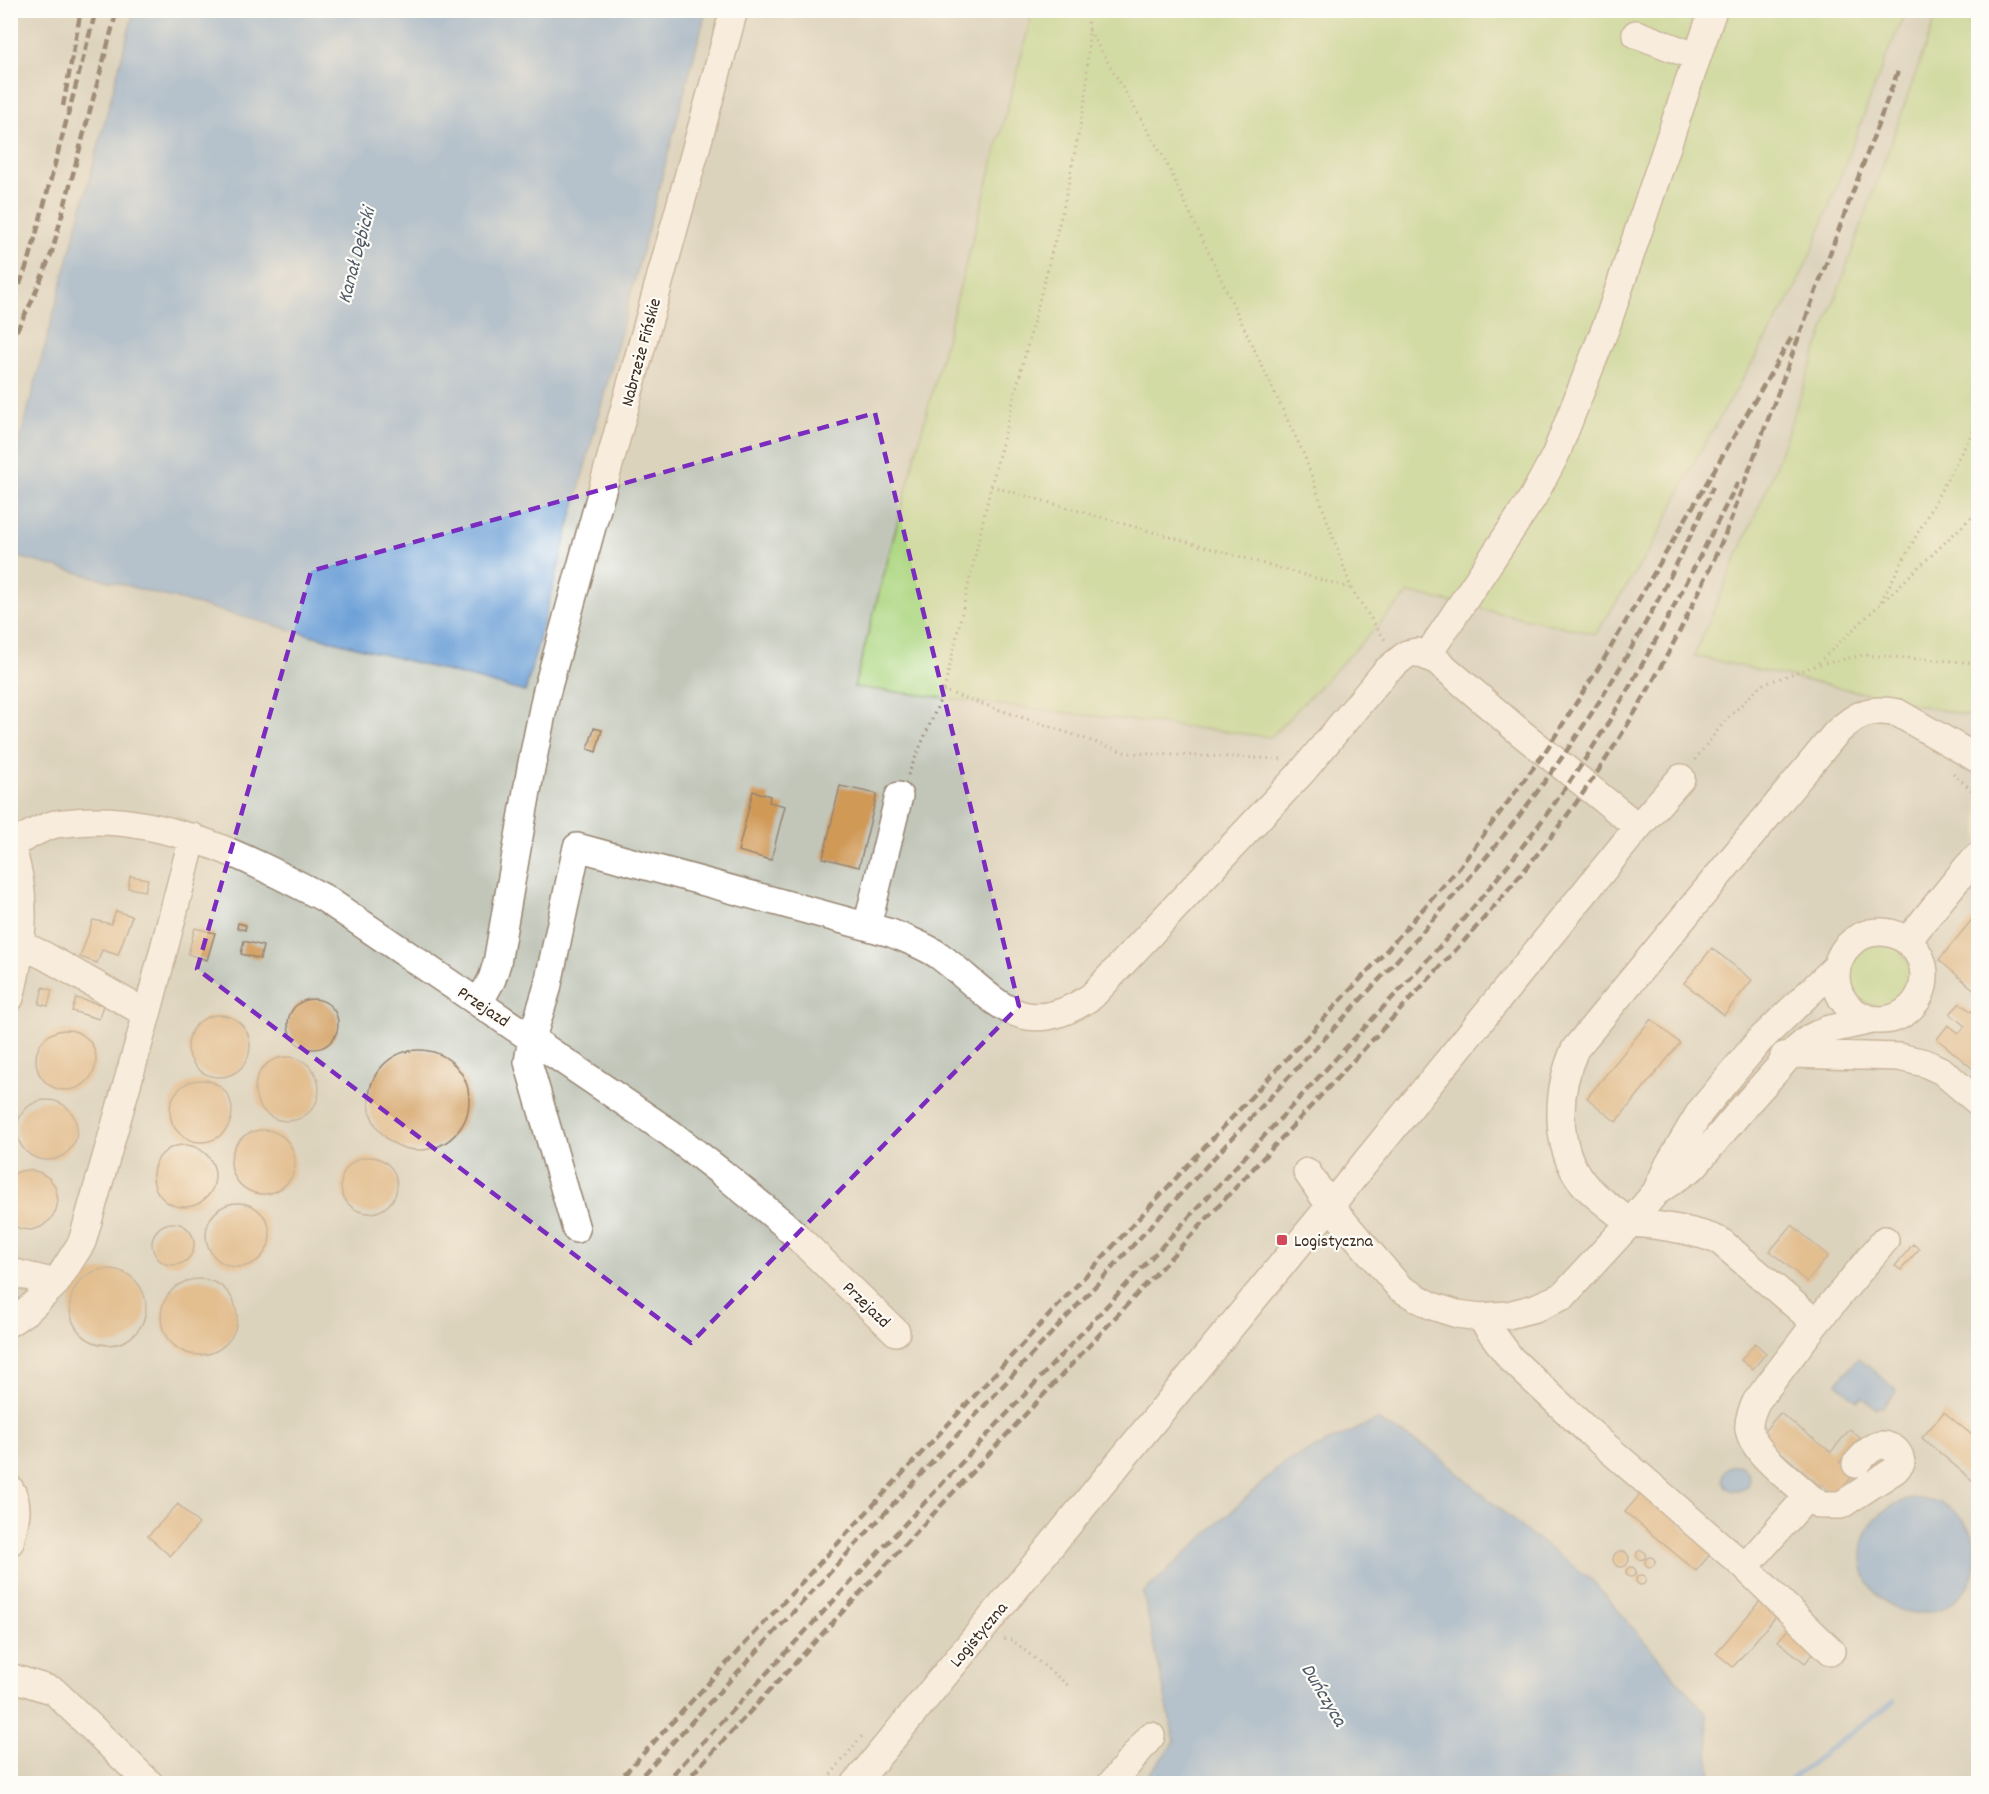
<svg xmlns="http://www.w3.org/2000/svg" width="1989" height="1794" viewBox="0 0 1989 1794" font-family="Dekko,sans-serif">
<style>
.industrial{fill:#c2c6b9}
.green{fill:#add782;stroke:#748050;stroke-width:1.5}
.water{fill:#6a9fd7;stroke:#52647a;stroke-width:1.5}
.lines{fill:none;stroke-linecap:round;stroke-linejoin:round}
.stream{stroke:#6a9fd7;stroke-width:5}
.building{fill:#d09956}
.minor-casing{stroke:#968470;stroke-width:30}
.path{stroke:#968470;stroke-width:3;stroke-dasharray:1.5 4.5;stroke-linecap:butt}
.minor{stroke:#fff;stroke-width:27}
.rail{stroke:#3b2a1e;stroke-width:4.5;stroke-dasharray:9 4.5;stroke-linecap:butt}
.marked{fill:none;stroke:#7b2cbf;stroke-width:4.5;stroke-dasharray:12 8;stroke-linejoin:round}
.poi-dot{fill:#d1495b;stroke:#fdfcf7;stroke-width:2}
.labels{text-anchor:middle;stroke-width:4.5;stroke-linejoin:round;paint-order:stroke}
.street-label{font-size:18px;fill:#3b2a1e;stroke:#fdfcf7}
.poi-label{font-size:18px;fill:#3b2a1e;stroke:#fdfcf7;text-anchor:start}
.water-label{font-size:20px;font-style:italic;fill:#4e5968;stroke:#fdfcf7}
</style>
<rect width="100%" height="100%" fill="#fdfcf7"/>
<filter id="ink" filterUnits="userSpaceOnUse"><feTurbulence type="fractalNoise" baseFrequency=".0167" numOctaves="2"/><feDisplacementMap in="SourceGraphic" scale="12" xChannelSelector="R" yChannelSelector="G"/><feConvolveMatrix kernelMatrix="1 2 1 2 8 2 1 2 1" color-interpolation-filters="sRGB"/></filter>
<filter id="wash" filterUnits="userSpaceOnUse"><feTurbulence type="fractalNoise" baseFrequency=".008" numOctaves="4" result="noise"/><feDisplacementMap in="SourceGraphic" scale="24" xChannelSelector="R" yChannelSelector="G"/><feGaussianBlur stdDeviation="1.35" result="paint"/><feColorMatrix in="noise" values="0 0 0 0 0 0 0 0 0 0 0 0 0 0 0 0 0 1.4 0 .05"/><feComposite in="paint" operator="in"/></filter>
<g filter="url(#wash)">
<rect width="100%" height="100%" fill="#f2dfc1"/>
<path class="industrial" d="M11,11H134L11,474Z
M706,11H1033L854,687L1271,737L1409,593L1596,634L1657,538L1698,455L1793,293L1812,251L1889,49L1907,11H1938L1770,481L1694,655L1978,718V1783H1711L1707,1715L1595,1582L1522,1528L1143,1593L1175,1742L1141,1783H11L10,555L525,692Z"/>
<path class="green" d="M1033,11H1907L1889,49L1812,251L1793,293L1698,455L1657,538L1596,634L1409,593L1271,737L854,687Z
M1938,11H1978V718L1694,656L1770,481Z
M1849 975a31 31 0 1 1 62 0a31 31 0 1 1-62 0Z"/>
<path class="water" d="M134,11H706L525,692L11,555V474Z
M1858,1358L1897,1390L1882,1408L1879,1406L1876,1408L1862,1397L1858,1401L1837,1383Z
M1377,1420L1431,1450L1522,1528L1594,1582L1707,1715L1711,1783H1141L1175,1742L1143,1593L1285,1462Z
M1723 1478a13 13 0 1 1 26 0a13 13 0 1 1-26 0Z
M1862 1556a57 57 0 1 1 114 0a57 57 0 1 1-114 0Z"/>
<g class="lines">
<path class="stream" d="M1784,1784L1894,1701"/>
</g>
<g id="blocks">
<path class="building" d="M594,728L602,730L596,752L588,749Z
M840,786L877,794L859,867L823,858Z
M753,791L770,796L769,802L785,806L771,860L738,851Z
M130,876L148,879L145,891L128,888Z
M116,911L132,916L118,955L102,950L97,963L80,957L93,920L111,924Z
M1978,912V993L1939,960Z
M238,923L246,925L245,930L237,928Z
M195,928L215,933L207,960L188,954Z
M244,941L263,946L260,959L241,954Z
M1712,948L1752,980L1724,1015L1684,983Z
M43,987L52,990L48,1006L39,1004Z
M76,998L103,1005L99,1019L72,1011Z
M288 1024a25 25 0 1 1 50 0a25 25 0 1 1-50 0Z
M1960,1003L1972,1012L1978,1004V1073L1937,1039L1948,1025L1959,1033L1965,1026L1950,1014Z
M188 1046a31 31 0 1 1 62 0a31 31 0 1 1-62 0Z
M1651,1019L1680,1043L1616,1122L1587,1098Z
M36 1060a30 30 0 1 1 60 0a30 30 0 1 1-60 0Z
M369 1100a50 50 0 1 1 100 0a50 50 0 1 1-100 0Z
M255 1089a32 32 0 1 1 64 0a32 32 0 1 1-64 0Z
M170 1111a31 31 0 1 1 62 0a31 31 0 1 1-62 0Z
M1733,1087L1742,1095L1728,1113L1718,1105Z
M17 1130a30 30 0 1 1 60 0a30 30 0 1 1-60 0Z
M231 1162a32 32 0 1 1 64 0a32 32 0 1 1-64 0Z
M153 1176a31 31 0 1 1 62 0a31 31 0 1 1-62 0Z
M341 1185a28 28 0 1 1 56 0a28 28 0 1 1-56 0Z
M29,1170L39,1172L49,1178L55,1186L58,1200L56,1210L51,1219L41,1227L31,1230L21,1229L10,1224V1175L21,1171Z
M206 1235a32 32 0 1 1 64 0a32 32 0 1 1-64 0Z
M152 1244a21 21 0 1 1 42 0a21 21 0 1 1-42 0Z
M1792,1225L1828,1256L1807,1282L1770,1251Z
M1913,1244L1919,1249L1901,1270L1895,1266Z
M70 1307a38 38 0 1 1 76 0a38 38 0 1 1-76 0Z
M161 1317a38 38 0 1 1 76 0a38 38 0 1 1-76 0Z
M1755,1343L1766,1353L1753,1369L1741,1360Z
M1944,1412L1978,1440V1485L1922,1438Z
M1780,1413L1831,1452L1850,1429L1860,1438L1839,1462L1854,1474L1836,1496L1821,1484L1820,1486L1761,1435Z
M1643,1491L1712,1552L1696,1571L1625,1512Z
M178,1504L199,1524L170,1556L148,1536Z
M1636.5 1555a4.5 4.5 0 1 1 9 0a4.5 4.5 0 1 1-9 0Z
M1613 1559a8 8 0 1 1 16 0a8 8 0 1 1-16 0Z
M1645 1562a5 5 0 1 1 10 0a5 5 0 1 1-10 0Z
M1626 1572a5 5 0 1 1 10 0a5 5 0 1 1-10 0Z
M1636 1580a5 5 0 1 1 10 0a5 5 0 1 1-10 0Z
M1760,1601L1777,1615L1733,1667L1716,1653Z
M1790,1627L1816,1650L1805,1663L1778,1641Z"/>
</g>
</g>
<g filter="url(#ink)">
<use href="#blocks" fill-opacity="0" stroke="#968470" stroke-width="1.5"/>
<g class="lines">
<defs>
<path id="minor" d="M1636,34L1697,57
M1429,656L1435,644L1533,497L1555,456L1607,324L1713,10
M10,844C29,895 23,946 10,998
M11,845C24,838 38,829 52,825C59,823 68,823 75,822C162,813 249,859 324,898L670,1133L722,1173L784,1224L896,1332
M867,926L899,796
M1836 976a44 44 0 1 1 88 0a44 44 0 1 1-88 0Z
M1908,940L1968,866L1978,856
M22,945L45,956L147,1014
M1836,967L1759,1041L1700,1112L1669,1164L1656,1192L1630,1223C1615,1210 1596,1198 1583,1183C1553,1146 1557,1089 1575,1049L1836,733C1856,714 1870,707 1898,713L1978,759
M479,1003L492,979L497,963L531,768L546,694L734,10
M1784,1056L1791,1054L1899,1057L1925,1063L1942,1071L1978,1102
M1307,1172L1330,1206L1400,1288L1432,1306L1457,1314L1480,1317L1508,1315L1535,1308L1563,1296L1630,1223C1661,1225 1691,1229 1720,1241L1816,1323L1756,1402C1752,1411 1748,1420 1749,1429C1753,1453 1791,1480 1808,1496L1745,1567L1587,1430L1511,1359L1480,1317
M1656,1192L1694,1166L1747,1103L1791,1054L1810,1038L1826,1030L1872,1020
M576,1229L528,1062L532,1038L547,989L577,847L891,933C908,940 926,946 941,957C995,998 1021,1045 1092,996L1302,772L1386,671L1407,654L1417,652L1437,661L1521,733L1638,827
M10,1272L56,1283
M10,1322L29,1309L56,1283L82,1242L147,1014L193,837
M1816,1323L1885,1240
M10,1489C21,1506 14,1524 10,1542
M1808,1496L1820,1505H1841L1895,1470L1901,1463C1900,1455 1898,1450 1890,1447C1876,1440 1865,1454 1856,1464
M1745,1567L1831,1651
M10,1677L54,1691L150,1784
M855,1784L1330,1206L1638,827L1681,778
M1111,1784L1151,1736"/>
</defs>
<use href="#minor" class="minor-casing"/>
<path class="path" d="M1086,10L1089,29L1086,97L1064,205L991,486L944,691L1127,753L1282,759
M1976,10L1978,41
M1089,30L1165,160L1305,457L1351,588L1387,643
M991,486L1350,588
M1881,601L1978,422
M1818,663L1978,511
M1695,760L1723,723L1761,685L1817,665L1864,655L1978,663
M1953,773L1978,796
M908,775L944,691
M1004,1639L1012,1640L1069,1686
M823,1784L862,1736"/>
<use href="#minor" class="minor"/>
<path class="rail" d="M63,106L81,10
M10,310L30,257L96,10
M10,343L32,301L52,252L117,10
M615,1784L1378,960L1459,868L1545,752L1601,664L1793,335
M634,1784L1388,970C1448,904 1506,837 1558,763C1619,677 1670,583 1713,487
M664,1784L1441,945C1500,877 1556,807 1603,731C1653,650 1695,566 1738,482
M683,1784L1464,941C1510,889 1555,835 1594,777C1646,700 1689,618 1726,532L1898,71"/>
</g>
</g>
<path d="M0 0H1989V1794H0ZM875,413L1019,1006L691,1343L197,969L311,571Z" fill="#f2dfc1" fill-opacity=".55" fill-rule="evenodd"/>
<path class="marked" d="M875,413L1019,1006L691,1343L197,969L311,571Z"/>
<rect class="poi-dot" x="1276" y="1234" width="12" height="12" rx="3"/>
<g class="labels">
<g class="street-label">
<text transform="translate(640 352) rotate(-75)" y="6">Nabrzeże Fińskie</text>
<text transform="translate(484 1006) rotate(34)" y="6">Przejazd</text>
<text transform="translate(867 1304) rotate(44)" y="6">Przejazd</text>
<text transform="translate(978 1634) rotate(-50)" y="6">Logistyczna</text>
</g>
<g class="poi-label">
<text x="1294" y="1246">Logistyczna</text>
</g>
<g class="water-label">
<text transform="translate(355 255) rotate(-75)" y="7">Kanał Dębicki</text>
<text transform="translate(1325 1694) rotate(59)" y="7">Duńczyca</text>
</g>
</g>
<rect width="1989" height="1794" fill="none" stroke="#fdfcf7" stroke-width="36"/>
</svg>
